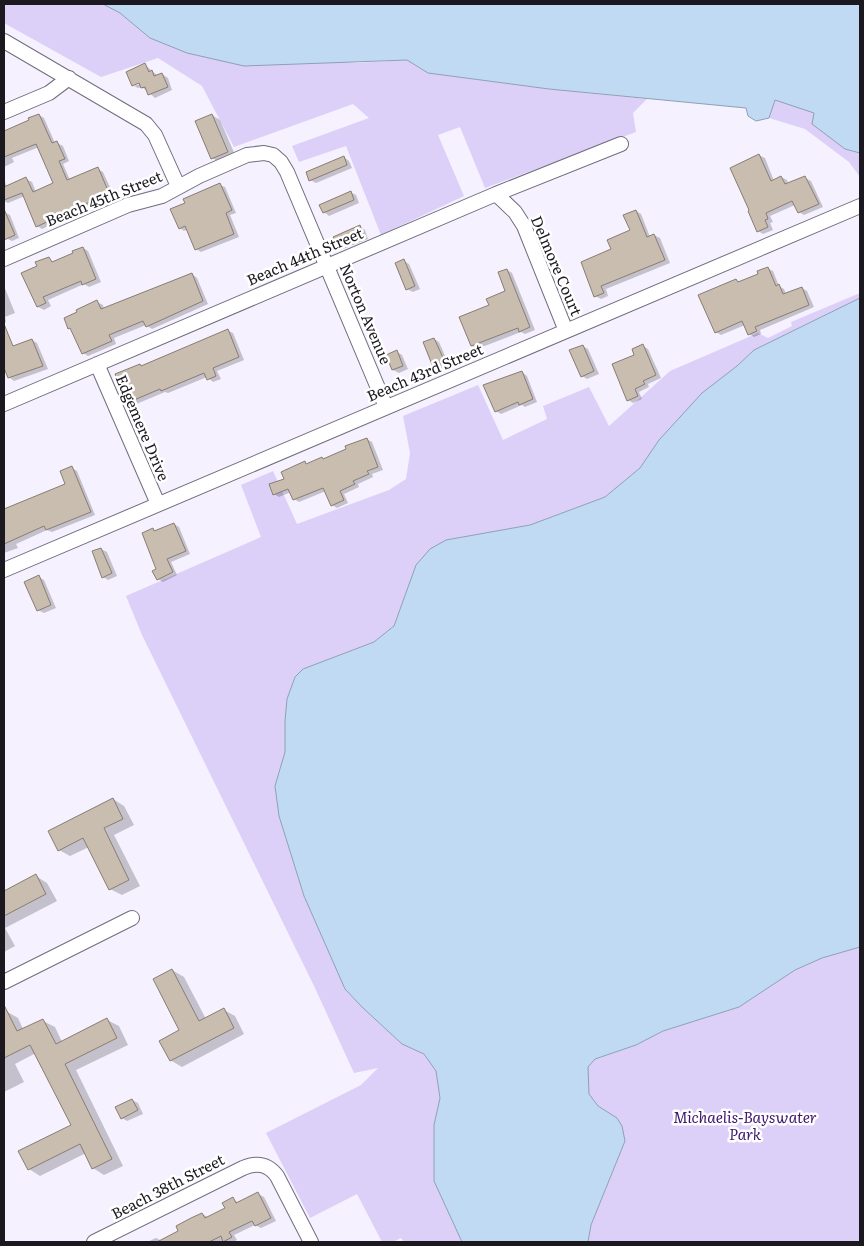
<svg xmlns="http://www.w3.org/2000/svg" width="864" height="1246" viewBox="0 0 864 1246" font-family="Literata,serif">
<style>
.green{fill:#dcd0f8}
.water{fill:#c0daf4;stroke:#8ea0b4}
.shadow{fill:#0003}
.building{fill:#c8bdaf;stroke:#887d71}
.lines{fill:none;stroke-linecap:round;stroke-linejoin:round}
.minor-casing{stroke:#716d7c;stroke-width:16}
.minor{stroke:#fff;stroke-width:14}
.labels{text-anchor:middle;stroke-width:5;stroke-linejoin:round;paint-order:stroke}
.street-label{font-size:15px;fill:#1b191f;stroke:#fff}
.park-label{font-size:15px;font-style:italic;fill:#3d136d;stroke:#fff}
</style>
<rect width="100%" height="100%" fill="#f5f1ff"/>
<path class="green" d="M4,4H103L120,13L150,38L356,63L407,60L428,73L549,89L647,99L633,113L636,132L485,188L460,127L438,135L464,196L381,235L346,146L299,162L292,146L369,118L353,104L234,147L202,86L158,58L101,77L4,23Z
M775,100L815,113L845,149L860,153V177L849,162L805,129L769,118Z
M860,293V298L754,350L659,440L640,468L605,497L530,525L446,540L416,565L394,626L374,642L303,669L295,677L287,699L285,721V752L275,786L279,816L304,896L345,989L362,1007L402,1044L424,1054L436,1071L440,1098L434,1125V1181L462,1242H404L401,1238L393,1242H382L357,1194L310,1218L266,1133L361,1085L378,1068L354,1073L315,988L142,635L126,596L261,537L241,485L273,471L297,524L389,490L406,479L410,453L403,416L478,385L503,440L547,419L543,406L589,387L609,426L670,371L758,333L768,338L792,326L791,322Z
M860,947V1242H588L591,1225L625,1141L617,1118L598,1106L589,1094L587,1068L595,1059L636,1045L663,1031L739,1007L795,970L822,958Z"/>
<path class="water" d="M103,4H860V153L845,149L812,124L814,113L775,100L769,118L756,121L748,116L746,108L549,89L428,73L407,60L244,66L187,53L150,38L120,13Z
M860,298V947L822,958L795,970L739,1007L663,1031L636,1045L595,1059L588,1067L589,1094L598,1106L617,1118L622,1126L625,1141L591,1225L588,1242H462L434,1181V1125L440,1098L436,1071L424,1054L402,1044L362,1007L345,989L304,896L279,816L275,786L285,752V721L287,699L295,677L303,669L374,642L394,626L416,565L430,549L446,540L530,525L605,497L640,468L659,440L702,393L737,366L754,350Z"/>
<path class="shadow" d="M145,65L157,75L162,74L168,78L172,90L155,98L142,87L138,88L134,86L146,82L134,83V86L133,85Z
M39,115L44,118L55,143H57L63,146L69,161L63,164L70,180L98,169L103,172L114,196L42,229L37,226L25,196L8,203L4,201V180L7,187L26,179L32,182L36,192L55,184L39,147L12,158L14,162L4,167V133L30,121Z
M212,115L220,120L236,157L221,163L212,158Z
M759,155L765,158L774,181L781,177L787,180L788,184L805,178L811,181L823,207L804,215L799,212L795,205L770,216L773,222L770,223L773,230L763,234L758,231Z
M344,157L349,161L352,168L316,183L310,180Z
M220,185L225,187L236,213L230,215L239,237L201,252L196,249L188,229L184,231L180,228L186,203Z
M350,192L356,195L359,203L329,216L324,212Z
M636,211L641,214L650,237L654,235L660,238L670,263L606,289L608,296L601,299L595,296L612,250L631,231Z
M4,212L10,215L19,238L12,241L6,238L4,232Z
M360,227L365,230L368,239L343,249L338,246Z
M83,248L88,251L101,282L89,287L84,284L48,300L51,306L44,310L38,307L23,274L38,266L48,259L54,263Z
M404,261L409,264L420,289L413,292L407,289Z
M767,268L773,271L779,286L784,289L786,294L802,288L807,291L814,307L760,330L761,334L754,337L749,334L745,325L721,335L716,332L736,280L741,283L760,275Z
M507,270L512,273L535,330L525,334L521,332L477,349L472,346L461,318L490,305L506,292Z
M192,274L197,278L208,304L152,329L146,325L114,338L116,344L88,356L83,353L97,302L103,305L104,309Z
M4,286L15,313L5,317L6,322L4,323Z
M227,330L233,333L244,360L217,371L221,379L213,382L207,377L168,393L165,392L134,405L128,402L140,365L143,367Z
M434,339L439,342L449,365L440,370L434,366L424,343Z
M32,340L37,343L48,369L14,381L9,377L4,365V352Z
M583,346L588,349L599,374L587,379L582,376Z
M643,346L648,349L661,378L648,384L649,387L639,392L642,399L633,403L628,400L636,356Z
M397,352L402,355L408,369L399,373L393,370L388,355Z
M522,372L527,376L537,402L525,407L522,405L501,414L496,411Z
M367,439L372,442L383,470L372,474L373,477L358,484L359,487L344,494L348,503L337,508L332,505L326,491L299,502L294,499L291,492L279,497L274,494L285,479L305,463L308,465L324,460Z
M72,468L77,471L95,515L52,532L47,530L16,544L18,548L4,553V511L67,485Z
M174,524L179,527L190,554L171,562L177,575L163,582L158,579L153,530L156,532Z
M101,549L107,552L117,576L108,580L103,577Z
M39,577L44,580L56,608L44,613L38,610Z
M113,799L124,806L134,825L114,835L140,886L122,895L110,889L89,847L70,856L59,850Z
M36,876L47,883L57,901L5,928L15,946L4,952V893Z
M172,970L184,977L206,1019L224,1010L235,1016L244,1034L182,1067L170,1060L181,1031Z
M6,1011L18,1018L23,1029L43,1021L55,1027L62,1042L107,1020L119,1026L128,1045L76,1070L123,1166L104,1175L93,1168L86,1153L40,1176L29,1169L72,1125L36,1053L15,1064L24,1082L4,1092V1012Z
M132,1100L138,1103L143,1114L127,1121L122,1118Z
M258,1194L264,1197L276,1221L261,1228L255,1225L234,1235L237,1240L233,1242H147L156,1238L162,1241L180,1232L202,1214L208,1217L227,1209L233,1199L239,1203Z"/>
<path class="building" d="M145,63L149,72L152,70L154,76L162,73L168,87L148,95L145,87L141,88L139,83L132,86L126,72Z
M39,114L52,143L57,141L65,159L59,161L67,180L98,167L109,193L36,227L22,193L4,200V187L26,177L33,192L53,183L36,144L4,157V131L29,120L28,118Z
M212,114L228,152L211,159L195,121Z
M759,154L771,181L781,176L785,184L805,176L819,204L798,213L792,201L766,213L768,219L765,220L768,227L757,232L748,211L749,210L730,168Z
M344,156L347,165L309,181L306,172Z
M220,183L232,210L226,213L234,234L195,250L185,226L179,229L170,209L185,203L183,199Z
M351,191L354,200L323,213L319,205Z
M4,209L15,235L4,240Z
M636,210L647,237L654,234L665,260L601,286L604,293L594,297L581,262L611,249L607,240L630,230L623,215Z
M360,225L364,236L337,247L333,237Z
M83,247L96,279L82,285L81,281L43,297L46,303L37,307L21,273L37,266L35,262L49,257L52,262L73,253L72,251Z
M404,259L415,286L406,290L395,263Z
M768,267L776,286L779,284L783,294L802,287L809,305L755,327L757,331L748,335L742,321L715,333L698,295L736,279L738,282L758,274L757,271Z
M507,269L530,327L519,332L518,328L471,346L459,317L489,305L486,299L505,291L498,272Z
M192,273L203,301L146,327L143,321L109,335L112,341L82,354L70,328L68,329L64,318L77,312L76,310L97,300L101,309Z
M4,324L13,346L32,339L43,366L8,378L4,368Z
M228,329L239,357L213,368L216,376L207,380L204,373L161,391L160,389L127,403L115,374L140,364L141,366Z
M434,338L445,362L433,367L423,342Z
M643,344L656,375L643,381L645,384L635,389L638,396L627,401L612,364L634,355L632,349Z
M583,345L594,371L581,377L569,350Z
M397,350L403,366L392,370L386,355Z
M522,371L533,399L519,405L518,402L495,412L483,385Z
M367,438L378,467L367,471L369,474L353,481L355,484L340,491L344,500L331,506L323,488L293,500L288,489L273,495L269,484L284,479L281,472L305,461L306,464L322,457L323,459L346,449L345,446Z
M72,466L91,512L46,530L44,526L4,544V509L65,484L60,471Z
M174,523L186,551L167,559L173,572L157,580L152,571L156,569L142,533L153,528L154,531Z
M101,548L112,573L102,578L92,551Z
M39,575L51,605L37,611L24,582Z
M113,798L123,819L104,828L129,880L109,890L83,838L58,851L48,831Z
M36,874L46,894L4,916V891Z
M172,969L199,1021L224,1008L234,1028L170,1061L159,1041L179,1030L153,979Z
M4,1005L17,1031L43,1019L56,1044L107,1018L117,1038L65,1064L112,1159L92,1169L80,1144L28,1170L18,1151L71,1125L30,1045L4,1058Z
M132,1099L138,1110L121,1119L115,1107Z
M258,1192L271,1218L255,1226L252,1221L229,1232L232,1237L223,1242L221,1236L209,1242H157L178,1231L176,1226L191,1218L202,1213L205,1218L225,1208L222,1203L233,1197L236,1203Z"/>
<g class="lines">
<defs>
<path id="minor" d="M4,41L146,124L155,135L178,186
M4,112L49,93L69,78
M496,194L515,212L524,226L566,331
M4,259L128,205L162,196L199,176L247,155L264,153L273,155L281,162L287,172L386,407
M97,364L158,504
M4,404L496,194L621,144
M4,570L860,206
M4,982L132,918
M94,1242L243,1168C257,1162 268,1164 277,1176L311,1242"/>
</defs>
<use href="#minor" class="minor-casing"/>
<use href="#minor" class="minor"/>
</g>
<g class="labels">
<g class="street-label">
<text transform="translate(104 199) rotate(-22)" y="5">Beach 45th Street</text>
<text transform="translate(305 257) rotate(-23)" y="5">Beach 44th Street</text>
<text transform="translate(556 266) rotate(67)" y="5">Delmore Court</text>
<text transform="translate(365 314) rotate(67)" y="5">Norton Avenue</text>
<text transform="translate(425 373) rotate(-23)" y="5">Beach 43rd Street</text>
<text transform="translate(142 428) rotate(67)" y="5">Edgemere Drive</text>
<text transform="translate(168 1187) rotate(-27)" y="5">Beach 38th Street</text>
</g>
<g class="park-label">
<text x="745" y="1123">Michaelis-Bayswater<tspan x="745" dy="17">Park</tspan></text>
</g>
</g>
<rect width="864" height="1246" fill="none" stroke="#1b191f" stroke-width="10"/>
</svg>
